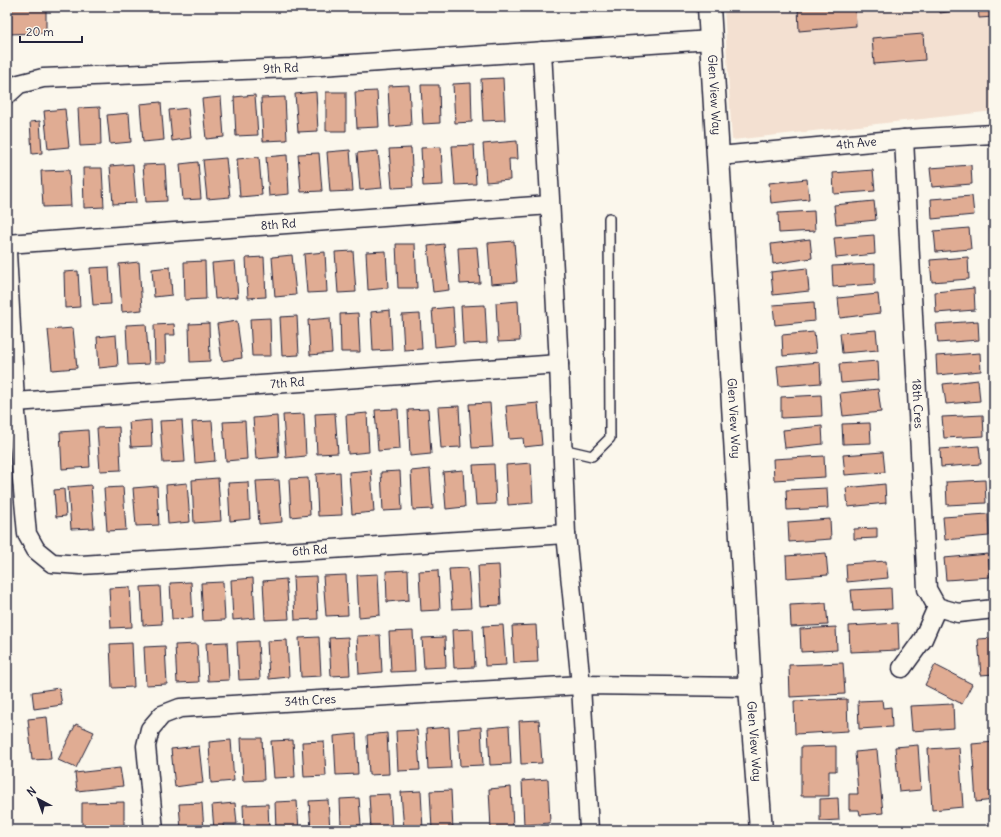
<svg xmlns="http://www.w3.org/2000/svg" width="1001" height="837" viewBox="0 0 1001 837" font-family="Delius,sans-serif">
<style>
.built{fill:#f3e0d1}
.building{fill:#e0ac93;stroke:#22223b}
.lines{fill:none;stroke-linecap:round;stroke-linejoin:round}
.service-casing{stroke:#22223b;stroke-width:12}
.minor-casing{stroke:#22223b;stroke-width:21}
.tertiary-casing{stroke:#22223b;stroke-width:25}
.service{stroke:#fbf7ec;stroke-width:9}
.minor{stroke:#fbf7ec;stroke-width:18}
.tertiary{stroke:#fbf7ec;stroke-width:22}
.labels{text-anchor:middle;stroke-width:4;stroke-linejoin:round;paint-order:stroke}
.street-label{font-size:12px;fill:#22223b;stroke:#fbf7ec}
</style>
<rect width="100%" height="100%" fill="#fbf7ec"/>
<filter id="ink" filterUnits="userSpaceOnUse"><feTurbulence type="fractalNoise" baseFrequency=".025" numOctaves="2"/><feDisplacementMap in="SourceGraphic" scale="8" xChannelSelector="R" yChannelSelector="G"/><feConvolveMatrix kernelMatrix="1 2 1 2 8 2 1 2 1" color-interpolation-filters="sRGB"/></filter>
<g filter="url(#ink)">
<path class="built" d="M724,7H994V111L732,140Z"/>
<path class="building" d="M7,7H46V33L7,34Z
M798,7H855L856,26L799,31Z
M940,7H955V11L940,13Z
M978,7H994V17L979,18Z
M923,34L925,60L874,64L872,38Z
M503,78L505,120L483,121L481,79Z
M471,83L472,122L455,123L453,84Z
M409,85L411,125L390,127L388,86Z
M421,85H439L440,123L423,124Z
M377,91L379,127L357,128L355,92Z
M316,92L318,131L298,132L295,94Z
M326,92H346V131H326Z
M255,95L258,135L236,136L234,97Z
M221,97L224,137L206,139L202,99Z
M285,97L287,140L263,141L261,98Z
M161,102L164,140L143,142L140,104Z
M100,107L101,145L80,146L78,108Z
M188,108L191,138L172,141L169,110Z
M65,109L69,147L48,149L44,111Z
M129,113L131,142L110,144L107,115Z
M40,121L42,153L32,154L30,122Z
M517,141L518,159H509L510,180L486,182L483,144Z
M474,145L476,184L455,185L452,146Z
M441,147L443,185L423,186L421,148Z
M411,148L413,187L392,188L389,149Z
M350,150L353,191L330,192L327,152Z
M378,151L382,188L360,190L357,153Z
M319,153L322,191L301,192L298,154Z
M287,155L289,194L269,196L266,157Z
M259,157L262,195L240,197L237,159Z
M226,158L230,197L207,199L203,160Z
M992,161H994V183Z
M198,162L201,199L183,200L180,164Z
M133,164L136,203L113,204L110,166Z
M165,164L167,201L146,202L143,165Z
M971,165L972,184L932,187L930,168Z
M83,168H102L104,207L84,208Z
M69,170L71,206L43,207L41,171Z
M873,170L875,191L834,194L833,173Z
M807,179L809,199L771,203L769,183Z
M994,195V214H993L992,196Z
M972,196L974,215L932,219L931,199Z
M874,201L876,220L836,224L834,205Z
M814,211L815,231L779,233L778,213Z
M994,225V245H991L990,226Z
M969,228L971,249L936,252L934,231Z
M874,235L875,254L836,258L834,238Z
M810,239L812,258L773,264L771,244Z
M514,241L517,282L491,284L488,243Z
M396,244H415L417,288H398Z
M444,244L449,290L433,292L428,246Z
M477,247L480,283L460,284L458,248Z
M353,251L356,292L338,293L335,252Z
M386,251L388,288L368,290L366,252Z
M325,252L327,292L307,293L304,254Z
M292,255L296,295L275,297L272,257Z
M264,257L266,297L248,298L246,258Z
M968,257L969,279L932,282L930,260Z
M205,261L206,299L185,300L184,262Z
M235,261L238,297L215,299L212,263Z
M139,262L142,310L122,312L119,264Z
M875,264V284L833,287L832,266Z
M109,267L111,304L93,305L90,268Z
M170,267L172,295L154,297L152,269Z
M807,268L809,291L773,295L771,272Z
M78,271L80,307L65,308L64,272Z
M974,288L975,310L936,313L935,292Z
M878,294L880,313L840,318L838,298Z
M518,301L520,341L498,342L496,303Z
M814,302L815,321L775,325L773,305Z
M485,305L487,343L463,344L461,306Z
M453,307L455,345L435,347L432,309Z
M390,310L392,350L373,351L371,312Z
M358,313L360,352H341L340,314Z
M420,314L422,349L404,350L402,315Z
M297,316L299,355L282,356L280,317Z
M270,318L271,356H252L250,319Z
M330,318L332,353L310,355L308,320Z
M237,321L242,358L222,361L217,324Z
M978,321L979,340L938,343L936,324Z
M209,323L210,361L190,362L189,324Z
M146,324L149,364L128,365L126,325Z
M174,324L175,335H165L166,363H155L154,325Z
M73,328L77,368L52,370L48,330Z
M876,330L878,350L842,353L840,333Z
M814,332L816,353L783,356L782,335Z
M116,335L118,366L99,368L97,337Z
M980,353L981,371L937,375L936,356Z
M878,361L879,380L841,383L839,364Z
M820,362L821,383L779,386L777,366Z
M978,380L980,401L946,404L943,384Z
M878,389L881,412L843,416L840,393Z
M821,395L822,416L781,418V397Z
M490,403L493,447L472,448L469,404Z
M538,403L542,445L524,447L523,438L509,439L506,406Z
M459,406L461,447L441,448L438,407Z
M398,409L400,449L378,451L375,410Z
M428,409L431,454L410,456L408,410Z
M335,413L338,453L317,454L315,414Z
M367,413L369,452L348,454L346,415Z
M304,414L306,456L286,458L283,415Z
M983,415L984,436L944,438L942,417Z
M277,416L279,457L256,459L253,418Z
M151,420L152,446L131,447L129,422Z
M182,420L185,462L163,463L160,421Z
M212,421L215,461L195,463L192,422Z
M245,421L247,459L226,461L223,422Z
M870,423L871,443L843,444L842,424Z
M822,426L823,444L785,448L783,430Z
M119,427L121,470L100,471L97,428Z
M88,430L90,467L62,469L60,432Z
M979,446L981,464L941,467L940,449Z
M883,452L885,472L845,475L843,455Z
M824,456L825,477L774,480L773,459Z
M531,463L533,503L508,505L506,465Z
M494,464L496,504L476,505L473,465Z
M430,469L433,509L413,510L411,471Z
M371,470L374,512L352,514L349,472Z
M463,470L465,507L446,509L443,472Z
M400,471L402,510L383,511L381,472Z
M340,472L342,515L318,516L316,474Z
M218,478L221,521L194,523L192,480Z
M308,478L310,515L291,517L289,479Z
M279,480L282,522L259,524L256,481Z
M985,480L986,503L947,505L946,482Z
M248,482L250,519L230,521L228,483Z
M187,483L190,522L168,524L166,485Z
M885,484L886,503L848,507L846,488Z
M91,485L94,528L71,529L68,487Z
M157,486L159,525L136,526L133,488Z
M123,487L126,530L107,531L104,488Z
M827,488L828,508L787,510L786,490Z
M64,489L66,516L56,517L54,490Z
M988,514L989,536L945,540L943,517Z
M830,519L831,539L789,542L788,522Z
M877,528V538L854,539V529Z
M826,553L828,575L787,578L786,556Z
M988,554L990,577L946,580L944,558Z
M886,561L888,578L847,582L846,564Z
M499,565L501,605L480,606L478,566Z
M468,568L471,608L452,609L449,569Z
M408,570L409,600L387,602L386,571Z
M438,570L440,610L421,611L419,571Z
M378,574L380,615L359,617L357,575Z
M346,575L348,615L326,616L323,576Z
M316,576L318,619L295,620L293,577Z
M253,578L255,618L233,620L231,580Z
M286,579L289,619L265,620L263,581Z
M191,582L193,618L172,619L170,583Z
M223,582L225,620L203,621L201,583Z
M160,586L162,624L143,625L141,587Z
M130,587L132,627L111,628L109,588Z
M891,588L892,609L853,611L851,590Z
M826,603L828,625L791,627L790,605Z
M898,623L899,650L850,652L849,626Z
M503,625L506,665L485,666L483,626Z
M536,625L538,662L514,663L512,626Z
M836,627L837,650L801,652L800,629Z
M473,629L475,667L454,668L452,630Z
M413,631L415,671L391,672L389,632Z
M380,635L382,672L359,674L357,636Z
M319,637L321,676L301,677L299,638Z
M348,637L350,675L331,676L329,638Z
M445,637L446,667L424,668L422,638Z
M994,638V674L981,675L978,639Z
M287,640L289,677L269,679L267,641Z
M258,641L260,679L239,680L237,642Z
M227,642L229,680L208,681L206,643Z
M132,643L134,687L112,688L110,644Z
M197,644L199,682L177,683L175,645Z
M165,646L167,684L146,685L144,647Z
M843,663L845,694L790,697L789,665Z
M935,665L972,684L962,704L925,685Z
M59,688L62,705L34,709L32,692Z
M847,699L848,731L795,734L794,701Z
M882,700L883,708L891,707L892,727L859,729L858,701Z
M953,704L954,728L912,731L910,706Z
M47,717L51,759L32,760L28,719Z
M539,720L542,763L521,764L519,721Z
M76,724L94,732L76,768L58,760Z
M509,726L511,764L490,765L488,728Z
M449,727L451,768L428,769L426,729Z
M481,727L483,765L460,766L458,729Z
M417,730L420,770L398,771L396,731Z
M387,733L389,774L369,775L367,735Z
M356,734L358,774L336,775L334,736Z
M241,738H262L264,780L243,781Z
M231,740L234,781L211,783L209,742Z
M293,740L295,777L274,778L271,741Z
M324,741L326,776L304,777L302,742Z
M994,742V800L976,802L972,744Z
M918,745L921,790L899,792L895,747Z
M199,746L203,783L175,787L171,749Z
M836,746V771H829V796H801V747Z
M959,747L963,807L932,810L928,749Z
M877,750L883,813L860,815L859,810H849V794H858L855,752Z
M120,768L123,786L77,791L75,773Z
M548,779L550,823L524,825L522,781Z
M511,787L513,828L491,829L489,789Z
M451,790L453,830H432L430,791Z
M421,791L423,830H404L401,792Z
M390,794L392,830H371L369,795Z
M359,798L361,825L341,826L340,799Z
M838,798L839,820L820,821V799Z
M328,800L330,830H311L309,801Z
M297,801L299,830H276L275,802Z
M124,802V830L82,829V803Z
M202,803L204,830H181L179,804Z
M235,803L237,824H223L224,830H214L212,805Z
M268,804L269,830H244L243,805Z"/>
<g class="lines">
<defs>
<path id="service" d="M562,449L592,456L610,438L609,218"/>
<g id="minor">
<path d="M542,51L559,364L566,534L581,685L589,830"/>
<path id="s1" d="M7,95L19,84L43,78L291,68L711,40"/>
<path id="s2" d="M904,139L927,589L937,607L958,613L994,609"/>
<path id="s3" d="M719,156L904,139L994,134"/>
<path id="s4" d="M7,244L550,205"/>
<path id="s5" d="M7,252L15,402L27,534L36,550L52,563L81,565L566,534"/>
<path id="s6" d="M15,402L559,364"/>
<path d="M902,668L923,639L937,607"/>
<path id="s7" d="M154,830L146,746L150,729L162,715L180,708L581,685L750,687"/>
</g>
<g id="tertiary">
<path id="s8" d="M709,7L750,687L761,830"/>
</g>
</defs>
<use href="#service" class="service-casing"/>
<use href="#minor" class="minor-casing"/>
<use href="#tertiary" class="tertiary-casing"/>
<use href="#service" class="service"/>
<use href="#minor" class="minor"/>
<use href="#tertiary" class="tertiary"/>
</g>
</g>
<g class="labels">
<g class="street-label">
<text dy="4" stroke="none"><textPath href="#s1" startOffset="279">9th Rd</textPath></text>
<text dy="4" stroke="none"><textPath href="#s8" startOffset="88">Glen View Way</textPath></text>
<text dy="4" stroke="none"><textPath href="#s3" startOffset="138">4th Ave</textPath></text>
<text dy="4" stroke="none"><textPath href="#s4" startOffset="272">8th Rd</textPath></text>
<text dy="4" stroke="none"><textPath href="#s6" startOffset="273">7th Rd</textPath></text>
<text dy="4" stroke="none"><textPath href="#s2" startOffset="265">18th Cres</textPath></text>
<text dy="4" stroke="none"><textPath href="#s8" startOffset="412">Glen View Way</textPath></text>
<text dy="4" stroke="none"><textPath href="#s5" startOffset="580">6th Rd</textPath></text>
<text dy="4" stroke="none"><textPath href="#s7" startOffset="270">34th Cres</textPath></text>
<text dy="4" stroke="none"><textPath href="#s8" startOffset="736">Glen View Way</textPath></text>
</g>
</g>
<rect width="1001" height="837" fill="none" stroke="#fbf7ec" stroke-width="24"/>
<rect x="12" y="12" width="977" height="813" fill="none" stroke="#22223b" stroke-width="1.5" filter="url(#ink)"/>
<g transform="translate(38 799) rotate(319)" stroke="#fbf7ec" stroke-width="3" paint-order="stroke">
<path d="M0-3L7 15L0 10L-7 15Z" fill="#22223b"/>
<text y="-6" font-size="11" font-weight="bold" text-anchor="middle" fill="#22223b">N</text>
</g>
<path d="M20 36v6h62v-6" fill="none" stroke="#22223b" stroke-width="2"/>
<text x="26" y="36" font-size="12" fill="#22223b" stroke="#fbf7ec" stroke-width="3" paint-order="stroke">20 m</text>
</svg>
